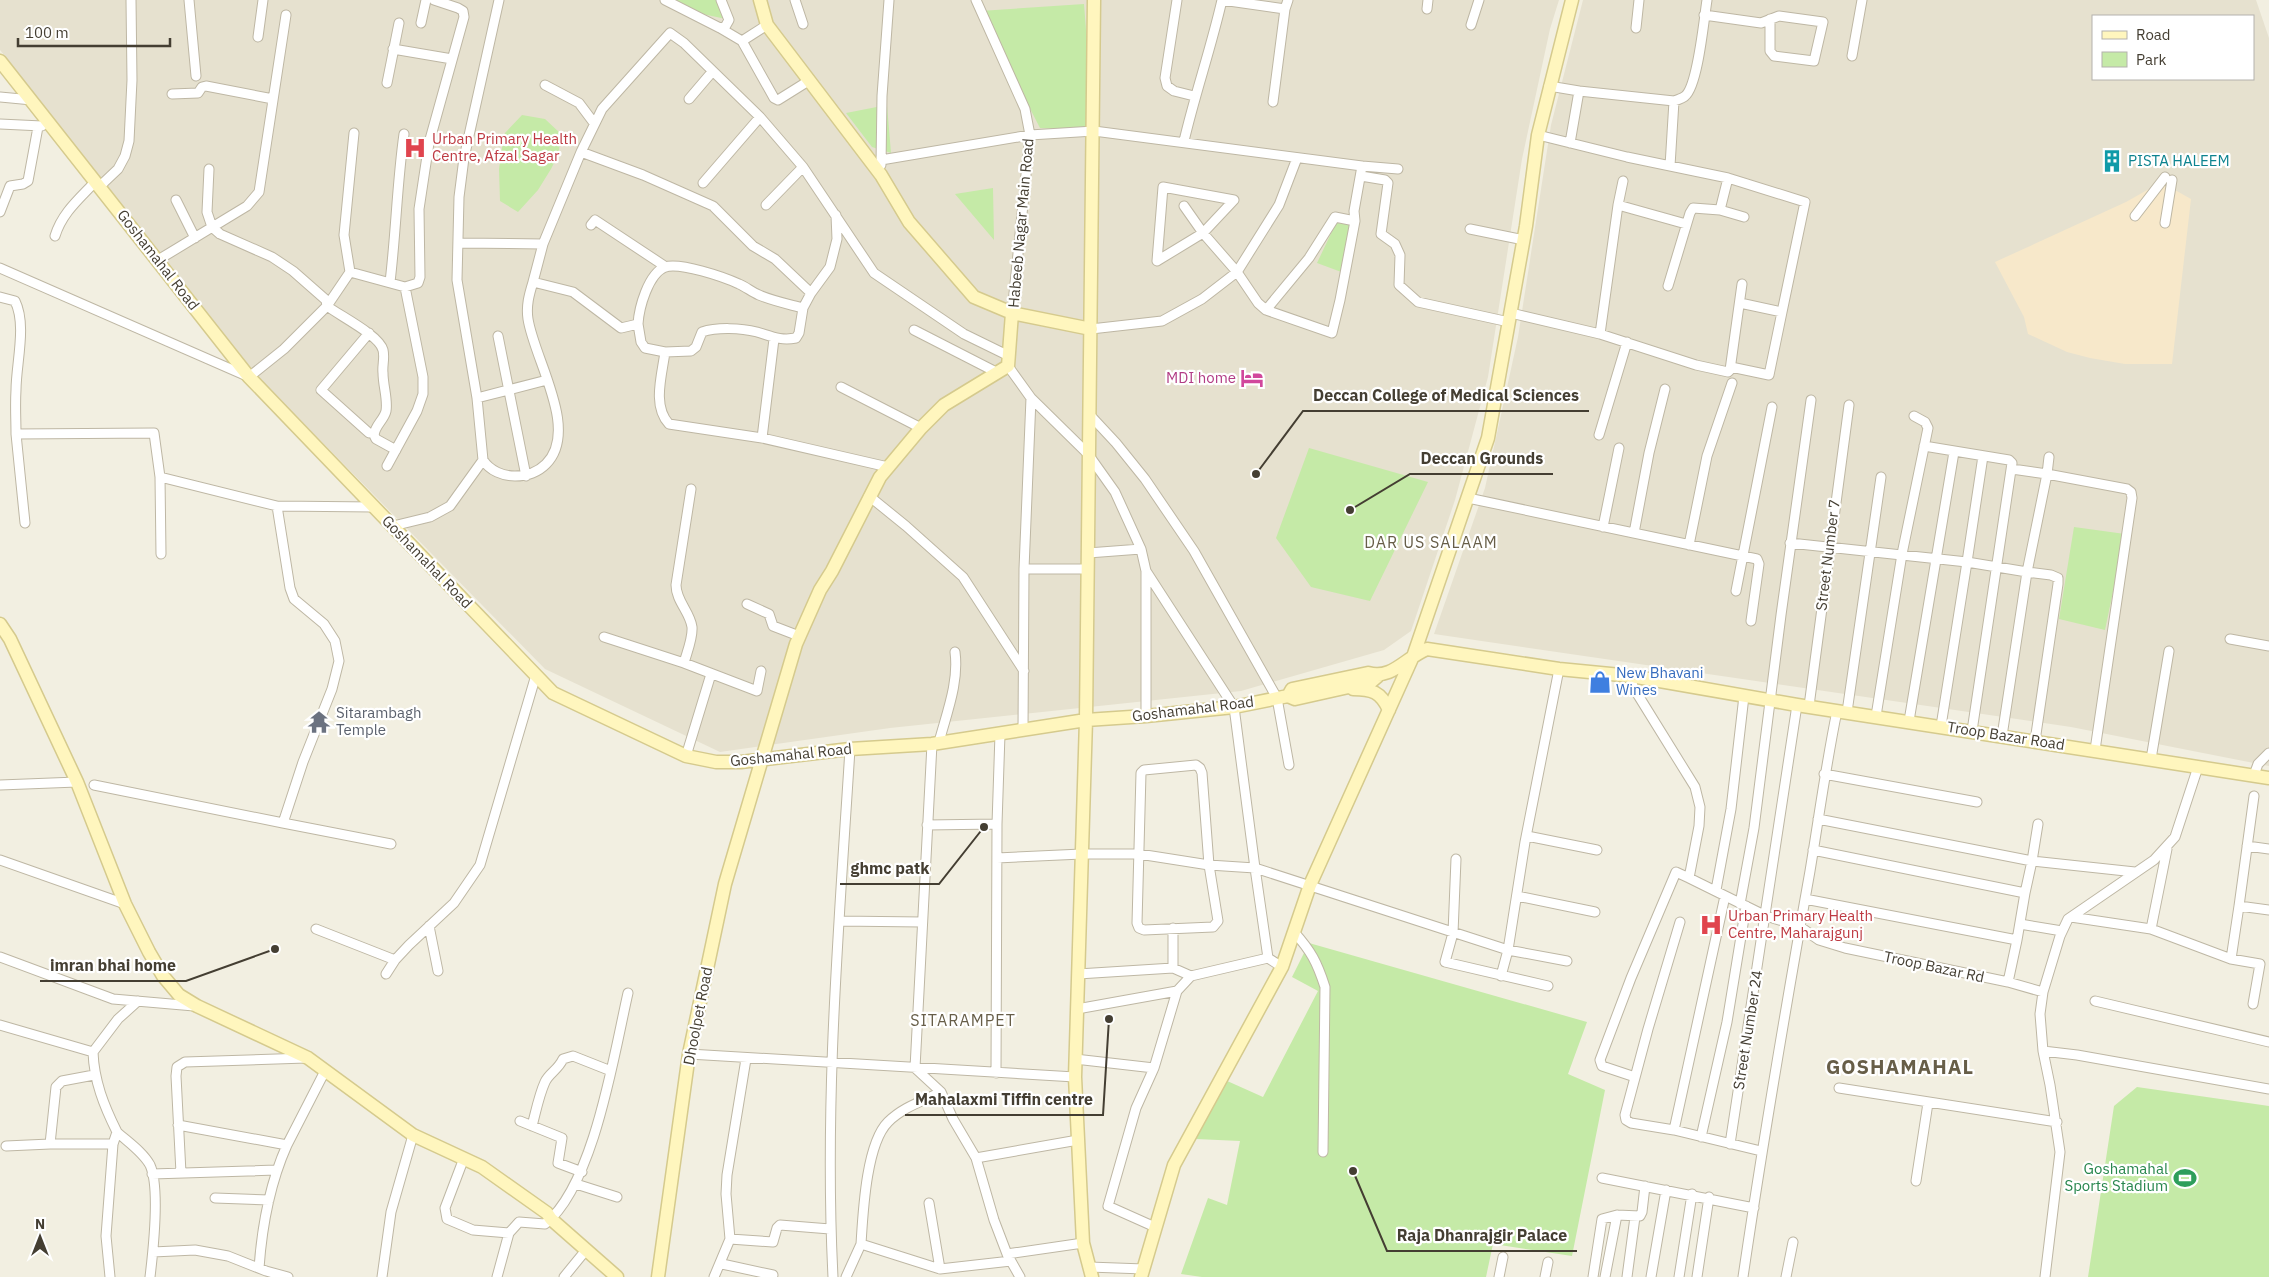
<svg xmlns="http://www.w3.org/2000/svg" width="2269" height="1277" viewBox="0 0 2269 1277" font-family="'IBM Plex Sans',sans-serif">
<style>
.residential{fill:#e6e1cf;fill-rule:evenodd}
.commercial{fill:#f7e8ca}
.green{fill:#c5eaa7}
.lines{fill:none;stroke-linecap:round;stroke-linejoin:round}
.street-casing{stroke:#beb7a4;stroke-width:11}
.secondary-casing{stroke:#d5ca8d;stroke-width:15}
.street{stroke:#fff;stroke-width:9}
.secondary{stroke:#fff6be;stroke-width:12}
.labels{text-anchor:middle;stroke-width:4.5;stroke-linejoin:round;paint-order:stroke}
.health-label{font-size:15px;fill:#be3a42;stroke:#fff;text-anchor:start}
.culture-label{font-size:15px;fill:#0d838f;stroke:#fff;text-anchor:start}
.street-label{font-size:15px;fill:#443e32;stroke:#fff}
.hotel-label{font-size:15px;fill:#b23c85;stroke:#fff;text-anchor:end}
.shop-label{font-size:15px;fill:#366cbe;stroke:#fff;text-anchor:start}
.worship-label{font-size:15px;fill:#5b616d;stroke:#fff;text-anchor:start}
.leisure-label{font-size:15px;fill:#27864d;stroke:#fff;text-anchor:end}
.neighbourhood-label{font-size:16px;letter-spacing:1px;fill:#675e48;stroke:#fff}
.district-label{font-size:20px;font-weight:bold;letter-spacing:1px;fill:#675e48;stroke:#fff}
.leader{fill:none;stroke:#443e32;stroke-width:2}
.callout-dot{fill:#443e32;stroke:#fff;stroke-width:2}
.callout-label{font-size:16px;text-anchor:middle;font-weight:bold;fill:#443e32;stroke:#fff;stroke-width:4.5;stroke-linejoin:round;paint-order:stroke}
</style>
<rect width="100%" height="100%" fill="#f2efe1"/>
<path class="residential" d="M0,0H1559L1550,29L1522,159L1488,377L1455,500L1411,631L1384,650L1241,691L890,728L720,752L545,669L260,379L0,50Z
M1583,0H2256L2269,38V766L2071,727L1434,634L1485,488L1518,337L1551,125ZM2093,16H2253V79H2093Z"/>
<path class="commercial" d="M2157,180L2191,199L2172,364H2125L2090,358L2067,352L2028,334L2024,317L1995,262L2126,202L2149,189Z"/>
<path class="green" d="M672,0H719L726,19L693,12Z
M1084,4L1094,131L1040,128L980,11Z
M887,105L891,153L872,147L846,113Z
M522,115L545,119L560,133L559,153L551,169L538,190L518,212L500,201L499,169L504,134Z
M993,188L994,240L955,194Z
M1336,223L1354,224L1344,273L1317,263Z
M1309,448L1428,482L1370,601L1311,587L1276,538Z
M2074,527L2125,534L2105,630L2059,619Z
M1309,943L1587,1022L1568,1074L1605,1090L1572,1256L1493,1244L1486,1277H1202L1181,1274L1208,1198L1227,1205L1240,1141L1196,1139L1225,1080L1263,1097L1318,991L1292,977Z
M2137,1087L2269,1106V1277H2088L2114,1106Z"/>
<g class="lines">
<defs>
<path id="street" d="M189,0L196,76
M499,0L464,158L459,197L457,280L477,398L483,460C490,471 503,476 515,476C527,476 538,472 546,464C580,430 534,359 528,319C526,306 529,295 533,282
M665,0L720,28L725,27L729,20L721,0
M795,0L803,24
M976,0L1025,109L1030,135L1012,313
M1177,0L1165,78L1167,86L1174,91L1194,96
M1222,0L1285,9L1288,0
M1427,9L1428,0
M1704,15L1761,23L1779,16L1823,22L1814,61L1774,56L1770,51V19
M421,23L426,0
M1471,25L1479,0
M720,28L742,41L774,98L778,100L810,80
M1636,28L1639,0
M258,37L263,0
M742,41L767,25
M393,49L452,59
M1852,56L1862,0
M387,83L399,23
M545,85L579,103L594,123
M1549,86L1579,91L1674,101C1677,100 1683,98 1685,96C1698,86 1704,18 1707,0
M172,94L198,93L202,87L206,86L273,99
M0,97L32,100
M689,99L712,72
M1273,102L1285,9
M0,124L42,126
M1538,135L1627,157L1728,178L1805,202L1782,312L1740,303
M1184,141C1195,94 1211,48 1222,0
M1570,143L1579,91
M581,152L602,109L670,33L684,43L760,117L803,167L874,273L964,334L1009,356
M881,160L1030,135L1094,131L1362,166L1398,169
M881,165L882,96L889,0
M1670,166L1674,101
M209,169L207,212L212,227L220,234L272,257L293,271L326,300L327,306C340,316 379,335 383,350C385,358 382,366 383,373C383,386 388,399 386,411C384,420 375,425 374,435L376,439L396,450
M1361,176L1385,180L1388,183L1381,234L1395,244L1400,255L1399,285L1418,302L1509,322
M703,183L760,117
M99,187L118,169L125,156L129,141L132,80L131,0
M176,200L195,238
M766,205L803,167
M1618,205L1623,181
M1184,206L1203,233L1237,272L1258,303L1266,310
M1720,210L1744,217
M0,212L10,186L23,184L28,181L38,127
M2135,216L2165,177
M1355,221L1335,217L1309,258L1266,310L1332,333L1340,300L1355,221L1354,211L1362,166
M2165,223L2172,180
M591,225L595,220L666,267
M1470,229L1524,240
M55,236C62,213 79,199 95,182
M458,243L543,244
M158,260L247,206L259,192L286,15
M1157,261L1163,187L1234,200
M1157,261L1203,233L1234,200
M0,268L249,377L284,349L327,306L350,272L344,235L354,133
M350,272L405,287L418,283L420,277L419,209L429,143L464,17L463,11L458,8L434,0
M390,282C396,233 397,183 404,134
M1668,286L1690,213L1693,208L1720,210L1728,178
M811,293L830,267L837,239L836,215
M0,297L15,301C27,325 16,364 16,390C15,405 16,419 16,434L154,433L160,477L161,554
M1511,313L1600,334L1696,365L1728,372L1730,370L1742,284
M638,324C639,308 648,274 665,267C680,262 724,277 739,284C746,287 752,292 759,295C773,301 788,304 803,308L799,333L796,338C780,341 771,336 757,332C741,328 717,327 702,332L696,347L691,351L665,352C662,375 652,406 669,424L762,438L888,467
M1091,329L1162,321L1202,299L1237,272L1279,205L1297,158
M914,330L996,372
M369,333L321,390L369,433
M1600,334L1618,205L1686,224
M498,336L526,476
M665,352L645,348L641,342L638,324L621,328L573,292L533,282L543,244L581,152L643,175L713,206L753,246L775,259L811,293L803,308
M1008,366L1031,398L1088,454L1115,492L1141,549
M1731,367L1769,375L1782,312
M841,387L921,428
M477,398L547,380
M1089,414L1116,443L1145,479L1194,551L1277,698L1289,765
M16,434L25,523
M1599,435L1627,342
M762,438L774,339
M1924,446L2009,460L2012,463L1972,731
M387,466L417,411L423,394V377L405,287
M2012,469L2047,474L2049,457
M160,477L277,506L374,507
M869,496L906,526L963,577L1024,671
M1468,498L1757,559L1759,564L1751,621
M393,526L430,517L450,506L483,460
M1603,527L1619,448
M1634,533L1649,453L1665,389
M1790,543L1967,562L1983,456
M1689,545L1707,456L1732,383
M1088,553L1141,549L1146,571
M1024,569H1088
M1736,591L1772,407
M747,604L769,614L773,626L799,636
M604,637L684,663L757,691L761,671
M2230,639L2269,646
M684,663C687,652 693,638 692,627C690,612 676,601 676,585L691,489
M1631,676L1633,687L1695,787L1700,807L1699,826L1689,878L1766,916L1799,926L1819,940L1845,948L2008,982L2043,992
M1809,706L1849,405
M1847,712L1881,477
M1876,716L1902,554L1928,428L1925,422L1914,416
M1909,721L1954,452
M1941,726L1967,562L2027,572L2047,474L2127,489L2131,492L2132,498L2095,750
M1023,730L1024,569L1031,398
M2002,736L2027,572L2051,575L2058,578V584L2035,741
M939,742C947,712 959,682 955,652
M932,744L915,1068L941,1092L953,1119L976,1158L994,1220L1007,1254L1020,1277
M686,756L711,674
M2151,759L2169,651
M1196,765L1200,768L1202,773L1209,865L1218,921L1213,927L1144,930L1139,928L1137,923L1141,773L1144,770Z
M1824,774L1977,802
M2254,775L2258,764L2269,753
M0,785L77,782
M94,785L283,823L303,762L332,689L339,661L335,641L324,624L294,599L290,588L277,506
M1818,819L2032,861L2025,893
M283,823L391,844
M2038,824L2032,861L2135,872
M927,825L997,824
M1527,836L1597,850
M2247,846L2269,849
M1813,850L2025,893L2017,940
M997,858L1082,854H1139L1209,865L1255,868L1234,707L1146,571V716
M1456,859L1453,933L1445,962L1548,986
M0,860L125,904
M1716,890L1731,809L1744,696
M1517,896L1595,912
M1805,899L2017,940L2008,982
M1740,904L1754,828L1781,615L1811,400
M2239,906L2254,796
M2071,917L2151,929L2167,849
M839,921L922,922
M1680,922L1648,1029L1625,1115L1626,1120L1631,1123L1674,1130L1761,1151
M2020,924L2062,931
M429,926L438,971
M1173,928V968L1191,976
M316,929L395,960
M2151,929L2231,959L2260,964L2253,1004
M1294,932C1311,951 1317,962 1325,987L1323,1152
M0,957L113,999L194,1006
M2231,959L2239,906L2269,910
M1282,967L1268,958L1255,868L1508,950L1567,961
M386,974L395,960L409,945L454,903L480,865L536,675
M1078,974L1173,968
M1501,976L1508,950L1525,842L1559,669
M2095,1001L2269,1042
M1077,1009L1177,991
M0,1025L93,1052L118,1019L138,1001
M2043,1051L2077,1055L2269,1089
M93,1052C94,1081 104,1106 117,1132L113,1144L106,1236L110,1277
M689,1054L1075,1077
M1075,1059L1154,1068
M996,1073L997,824L1000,734
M1635,1077L1602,1066L1600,1060L1631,978L1676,872L1689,878
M1839,1088L2057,1122
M941,1092C923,1101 903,1107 888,1122C866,1144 863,1213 861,1244L940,1269L1011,1261
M520,1121L562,1138L558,1163L582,1172
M178,1125L287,1145L325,1071
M532,1126C536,1111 539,1095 545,1082C549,1073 558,1070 563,1059L573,1056L611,1071
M1674,1130L1725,896
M117,1132C128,1142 143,1152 150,1165C160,1187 153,1252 150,1277
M1701,1137L1727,1022L1746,906
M50,1144L56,1087L62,1081L94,1075
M1730,1144L1797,705
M6,1146L50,1144H113
M464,1158L445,1208L447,1219L473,1230L509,1233
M976,1158L1078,1140
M181,1173L176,1076L177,1067L185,1062L306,1058
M152,1174L276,1170
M1602,1178L1754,1208
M1916,1181L1928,1103
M576,1184L617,1197
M215,1198L269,1200
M929,1203L940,1269
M1155,1227L1108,1206L1136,1108L1154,1068L1177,991L1191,976L1268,958
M730,1239L773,1242L777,1228L780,1225L830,1229
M153,1252L195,1250L228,1256L266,1271L288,1277
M1007,1254L1083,1243
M722,1264L773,1275
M1089,1267L1144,1269
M259,1268C262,1226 270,1183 287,1145
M382,1277L391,1212L413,1135
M497,1277L509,1233L519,1222L545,1224C594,1185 614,1054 628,993
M564,1277L586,1250
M714,1277L730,1239L726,1194L727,1175L746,1059
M833,1277C824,1101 839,924 850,749
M846,1277L861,1244
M1499,1277L1503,1257
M1545,1277L1548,1262
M1593,1277L1602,1219L1617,1215L1640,1216L1642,1212L1645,1186
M1605,1277L1617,1215
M1627,1277L1635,1217
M1651,1277L1666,1190
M1679,1277L1692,1194
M1697,1277L1709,1197
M1743,1277C1763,1141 1786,1006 1810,871C1819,817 1826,764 1837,711
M1786,1277L1793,1242
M2045,1277L2060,1152L2050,1085L2043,1051L2040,1014L2043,992L2060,936L2068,919L2154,860L2175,837L2198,767"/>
<path id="secondary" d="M760,0L767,25L881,175L909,222L974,297L1012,313L1091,329
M0,61L249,377L553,693L686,756L716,762H741L850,749L932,744L1086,720L1146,716L1234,707L1288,696L1292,689L1368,673C1392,680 1405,658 1427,649L1559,669L1631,676L1797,705L2269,778
M0,624L10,639L77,782L125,904L149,952L163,976L179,995L197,1006L308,1058L413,1135L482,1167L547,1213L551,1219L617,1277
M1353,689C1372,689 1381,692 1389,710
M1288,696L1295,699L1371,682L1378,676
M658,1277L689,1054L725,884L796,644L820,590L832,571L880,477L921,428L944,405L1008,366L1012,313
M1092,1277L1083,1243L1075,1077L1086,720L1094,0
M1141,1277L1174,1165L1282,967L1310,885L1414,654L1488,438L1526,226L1538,135L1572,0"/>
</defs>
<use href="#street" class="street-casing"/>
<use href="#secondary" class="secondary-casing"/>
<use href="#street" class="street"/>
<use href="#secondary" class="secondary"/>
</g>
<defs>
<symbol id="hospital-bare" viewBox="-9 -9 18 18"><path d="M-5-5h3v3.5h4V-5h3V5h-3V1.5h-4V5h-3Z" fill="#e0444e" stroke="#fff" stroke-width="2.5" paint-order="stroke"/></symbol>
<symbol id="building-bare" viewBox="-9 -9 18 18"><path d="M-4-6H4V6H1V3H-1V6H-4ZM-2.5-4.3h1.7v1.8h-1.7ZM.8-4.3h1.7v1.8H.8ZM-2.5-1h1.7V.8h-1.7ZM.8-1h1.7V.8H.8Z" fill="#0f9aa8" stroke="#fff" stroke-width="2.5" paint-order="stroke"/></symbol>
<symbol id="hotel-bare" viewBox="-9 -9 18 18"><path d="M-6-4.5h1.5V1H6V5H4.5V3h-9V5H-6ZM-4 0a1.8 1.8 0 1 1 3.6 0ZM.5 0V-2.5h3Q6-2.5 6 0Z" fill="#d1479c" stroke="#fff" stroke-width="2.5" paint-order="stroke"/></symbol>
<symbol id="shop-bare" viewBox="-9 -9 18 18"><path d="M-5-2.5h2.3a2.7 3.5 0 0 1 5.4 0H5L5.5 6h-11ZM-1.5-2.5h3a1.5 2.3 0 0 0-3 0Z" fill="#3f7fe0" stroke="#fff" stroke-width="2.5" paint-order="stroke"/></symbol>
<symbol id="temple-bare" viewBox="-9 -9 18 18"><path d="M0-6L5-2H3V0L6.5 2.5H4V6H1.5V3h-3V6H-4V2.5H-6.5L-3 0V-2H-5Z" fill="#6b7280" stroke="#fff" stroke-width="2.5" paint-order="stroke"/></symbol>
<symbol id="stadium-bare" viewBox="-9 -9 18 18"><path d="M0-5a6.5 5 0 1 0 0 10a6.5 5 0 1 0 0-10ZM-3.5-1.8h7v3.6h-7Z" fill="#2e9e5b" stroke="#fff" stroke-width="2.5" paint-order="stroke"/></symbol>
</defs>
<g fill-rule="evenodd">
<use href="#hospital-bare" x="399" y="132" width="32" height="32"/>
<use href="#building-bare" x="2096" y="145" width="32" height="32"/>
<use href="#hotel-bare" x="1236" y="362" width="32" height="32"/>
<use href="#shop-bare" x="1584" y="666" width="32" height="32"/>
<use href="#temple-bare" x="303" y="706" width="32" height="32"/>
<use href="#hospital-bare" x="1695" y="909" width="32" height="32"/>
<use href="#stadium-bare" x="2169" y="1162" width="32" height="32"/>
</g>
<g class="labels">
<g class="health-label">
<text x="432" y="144">Urban Primary Health<tspan x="432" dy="17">Centre, Afzal Sagar</tspan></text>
<text x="1728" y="921">Urban Primary Health<tspan x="1728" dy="17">Centre, Maharajgunj</tspan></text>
</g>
<g class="culture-label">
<text x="2128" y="166">PISTA HALEEM</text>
</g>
<g class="street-label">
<text transform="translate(1021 223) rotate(-85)" y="5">Habeeb Nagar Main Road</text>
<text transform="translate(158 260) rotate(52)" y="5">Goshamahal Road</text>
<text transform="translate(1828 555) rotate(-83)" y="5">Street Number 7</text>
<text transform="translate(427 562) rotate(46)" y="5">Goshamahal Road</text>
<text transform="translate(1193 709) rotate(-7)" y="5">Goshamahal Road</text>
<text transform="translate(2006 736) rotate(9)" y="5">Troop Bazar Road</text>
<text transform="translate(791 755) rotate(-6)" y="5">Goshamahal Road</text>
<text transform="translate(1934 967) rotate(12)" y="5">Troop Bazar Rd</text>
<text transform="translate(698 1016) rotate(-79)" y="5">Dhoolpet Road</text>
<text transform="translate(1748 1030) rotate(-81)" y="5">Street Number 24</text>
</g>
<g class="hotel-label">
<text x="1236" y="383">MDI home</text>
</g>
<g class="shop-label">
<text x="1616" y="678">New Bhavani<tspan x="1616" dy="17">Wines</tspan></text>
</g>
<g class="worship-label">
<text x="336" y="718">Sitarambagh<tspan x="336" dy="17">Temple</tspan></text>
</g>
<g class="leisure-label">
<text x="2168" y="1174">Goshamahal<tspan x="2168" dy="17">Sports Stadium</tspan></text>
</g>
<g class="neighbourhood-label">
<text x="1431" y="548">DAR US SALAAM</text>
<text x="963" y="1026">SITARAMPET</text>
</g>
<g class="district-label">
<text x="1900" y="1074">GOSHAMAHAL</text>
</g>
</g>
<path class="leader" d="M1256 474L1303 411H1589M1350 510L1410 474H1553M984 827L939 884H840M275 949L186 981H40M1109 1019L1103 1115H905M1353 1171L1387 1251H1577"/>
<g class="callout-dot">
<circle cx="1256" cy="474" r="5"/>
<circle cx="1350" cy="510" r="5"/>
<circle cx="984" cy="827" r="5"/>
<circle cx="275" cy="949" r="5"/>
<circle cx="1109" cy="1019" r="5"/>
<circle cx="1353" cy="1171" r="5"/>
</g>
<g class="callout-label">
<text x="1446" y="401">Deccan College of Medical Sciences</text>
<text x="1482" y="464">Deccan Grounds</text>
<text x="890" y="874">ghmc patk</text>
<text x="113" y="971">imran bhai home</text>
<text x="1004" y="1105">Mahalaxmi Tiffin centre</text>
<text x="1482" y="1241">Raja Dhanrajgir Palace</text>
</g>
<rect x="2092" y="15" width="162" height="65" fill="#ffffff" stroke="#b4b2ad"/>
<rect x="2102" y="31" width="25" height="8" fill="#fff6be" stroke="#b4b2ad"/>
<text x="2136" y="40" font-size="15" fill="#443e32">Road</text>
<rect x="2102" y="52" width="25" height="15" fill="#c5eaa7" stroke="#b4b2ad"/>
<text x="2136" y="65" font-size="15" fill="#443e32">Park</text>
<g transform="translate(40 1237)" stroke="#ffffff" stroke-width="4" paint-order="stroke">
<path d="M0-4L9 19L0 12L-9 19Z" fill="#443e32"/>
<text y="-8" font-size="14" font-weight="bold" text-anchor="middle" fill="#443e32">N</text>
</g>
<path d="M18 38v8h152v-8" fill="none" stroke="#443e32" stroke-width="2.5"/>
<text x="25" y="38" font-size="15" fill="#443e32" stroke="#ffffff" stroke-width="4" paint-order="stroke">100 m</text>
</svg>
